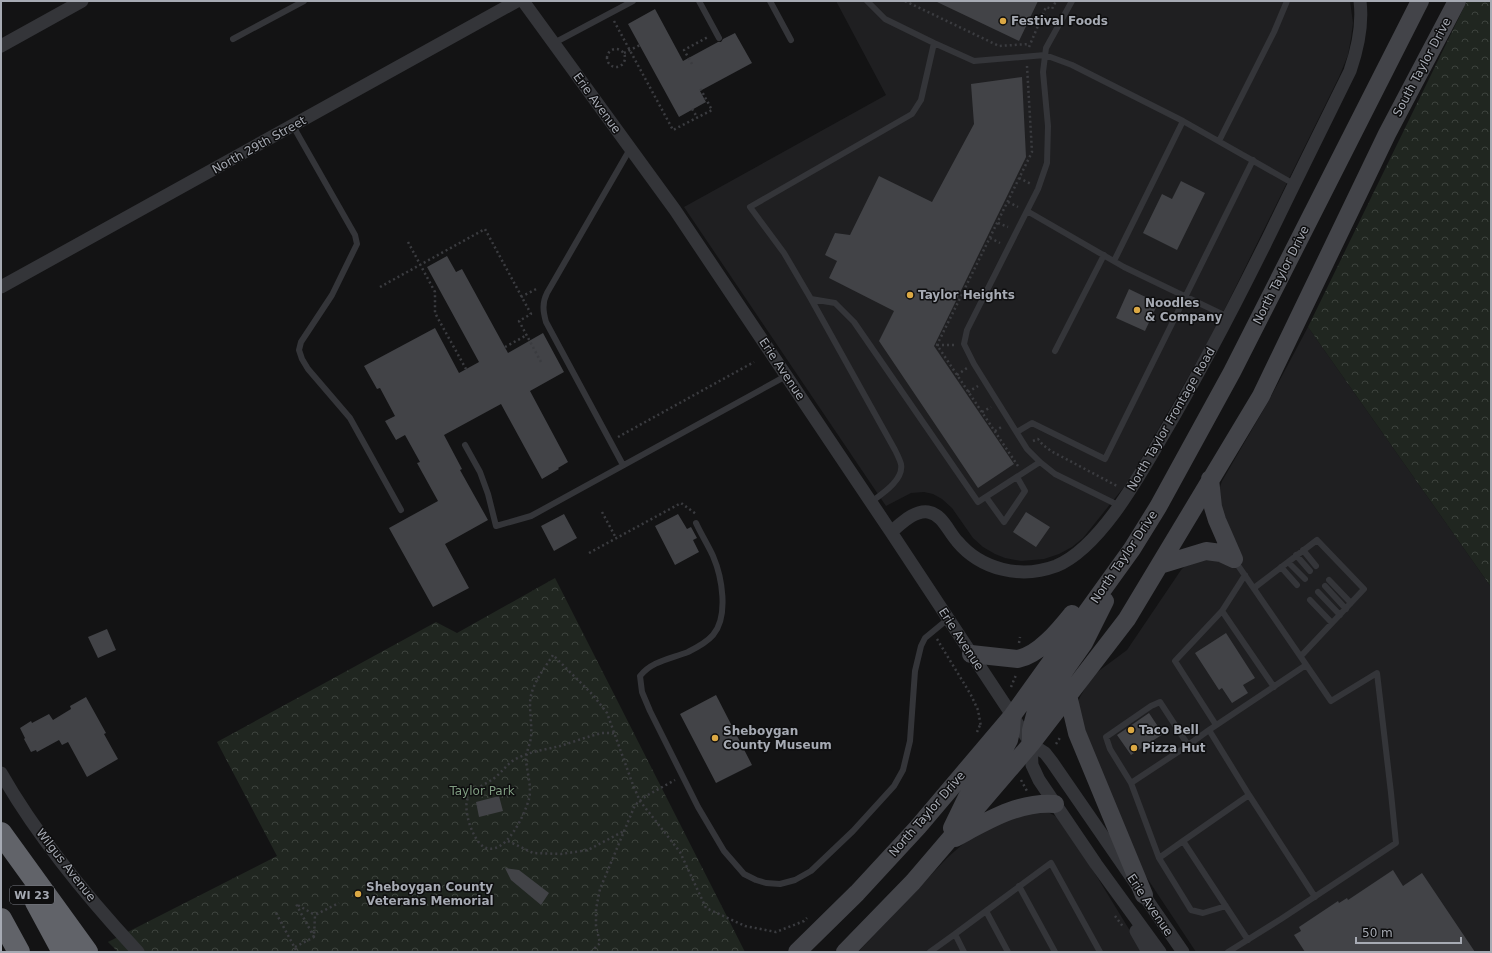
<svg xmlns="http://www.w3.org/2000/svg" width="1492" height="953" viewBox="0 0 1492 953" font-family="'DejaVu Sans',sans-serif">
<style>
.built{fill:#1f1f21}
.park{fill:url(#park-crowns)}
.building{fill:#424347}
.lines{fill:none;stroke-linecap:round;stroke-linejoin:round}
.path{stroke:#3b3c40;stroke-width:2.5;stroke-dasharray:2 3;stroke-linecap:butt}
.service{stroke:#343539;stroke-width:6}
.minor{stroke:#343539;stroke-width:13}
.secondary{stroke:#434449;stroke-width:18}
.motorway{stroke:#616369;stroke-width:22}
.poi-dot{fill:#dba844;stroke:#0e0e0f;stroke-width:1.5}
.labels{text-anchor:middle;stroke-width:3;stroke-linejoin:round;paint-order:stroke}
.shield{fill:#0e0e0f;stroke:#787b82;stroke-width:1}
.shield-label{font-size:11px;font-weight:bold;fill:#a6aab3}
.poi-label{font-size:12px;font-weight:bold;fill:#a6aab3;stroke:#0e0e0f;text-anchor:start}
.street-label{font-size:12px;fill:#a6aab3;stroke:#0e0e0f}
.park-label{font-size:12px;fill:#7f9c81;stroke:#0e0e0f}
</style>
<defs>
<pattern id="park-crowns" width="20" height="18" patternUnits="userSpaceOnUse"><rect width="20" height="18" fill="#202620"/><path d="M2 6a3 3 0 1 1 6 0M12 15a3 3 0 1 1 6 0" fill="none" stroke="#3d433e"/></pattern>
</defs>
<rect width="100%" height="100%" fill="#131314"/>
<path class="built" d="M836,1H1350L1353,23L1351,38L1348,55L1339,77L1210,339L1128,482L1083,538L1072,547L1059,554L1044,559L1021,561L1005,558L995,554L983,547L973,538L952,508L942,499L933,494L924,492L911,493L886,506L684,207L886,95Z
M1308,327L1491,587V952H1196L1137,863L1092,757L1077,704L1080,697L1091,678L1096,673L1127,650L1181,570L1185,566L1211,558L1227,565L1242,555L1227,532L1218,493L1222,481L1268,402Z
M1046,811L1057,817L1091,867L1143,952H858L947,858L972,836L1013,816Z"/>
<path class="park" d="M1467,1H1491V587L1308,327Z
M555,578L745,952H118L108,942L277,856L217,742L436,622L457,633Z"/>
<path class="building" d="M935,1H1038L1019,41Z
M655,9L683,61L718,42H721L723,39L735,33L752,63L700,91L706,102L679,117L628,24Z
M1022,77L1026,157L934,346L1014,464L978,488L879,341L894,311L829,278L837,261L825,255L835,233L850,235L879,176L932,202L974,124L971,84Z
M1181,181L1205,193L1177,250L1143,233L1162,194L1172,199Z
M447,256L456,272L462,269L508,353L543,333L564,372L530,391L568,462L558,468L559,469L542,479L501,404L444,435L462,469L460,470L488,520L445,544L469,588L433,607L389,528L438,501L417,463L420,462L405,435L396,440L385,421L395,416L380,388L377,389L364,366L435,328L459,373L479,362L427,267Z
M1129,289L1158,303L1145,331L1116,318Z
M1026,512L1050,527L1036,547L1013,532Z
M564,514L577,538L554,551L541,526Z
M678,514L687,529L691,527L697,538L693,540L699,552L675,565L655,526Z
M107,629L116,650L98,658L88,637Z
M1226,633L1255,678L1243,685L1248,693L1232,703L1222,688L1219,690L1195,653Z
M716,695L752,765L716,783L680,714Z
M86,697L106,733L104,734L118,759L87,777L68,742L62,745L59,740L37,752L36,750L31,752L24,739L25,738L20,728L31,721L32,723L49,714L53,720L71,709L70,706Z
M1149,713L1163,734L1131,755L1117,735Z
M499,796L503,811L479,817L476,802Z
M505,868L519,870L549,893L541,905L511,880Z
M1393,870L1403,886L1422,873L1475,952H1305L1294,935L1301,931L1299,927L1338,901L1339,903L1347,898L1348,900Z"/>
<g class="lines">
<path class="path" d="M905,1L999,46L1029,44
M614,21L673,130L712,110L700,88L699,89
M1029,47L1046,7L1052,9L1056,1
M607 58a9 9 0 1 1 18 0a9 9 0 1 1-18 0Z
M624,53L640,45
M692,64L684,50L708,37
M692,109L697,117
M1019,178L1031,184
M1008,202L1018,207
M998,223L1008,227
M990,238L1000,243
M408,242L435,292V313L466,369
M380,287L485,229L531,314L519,321L541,362
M521,297L538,288
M937,345H955
M505,347L527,335
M957,375L967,368
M968,392L978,386
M982,412L991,407
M995,431L1003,426
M618,437L754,362
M1033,441L1038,439L1043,445L1051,451L1117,486
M1018,466L937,345L1032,152L1027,66
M602,512L616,538
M589,553L681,503L696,514
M937,639L971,695L978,710L981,727
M1019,643L1020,637
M1011,687L1016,675
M977,732L980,725
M614,733H602L591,736C581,739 570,743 560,746C544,750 525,752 511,762C505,767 500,774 493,779C486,784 475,788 469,796C461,807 473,841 484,847C505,858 525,814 529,799C532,788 527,772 526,760C526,752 530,745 531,737C532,726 530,715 530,704C530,686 544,669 553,655L593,695L607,713L633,785L640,801L680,852L706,908L745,926L776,932L804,921L807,918
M1056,744L1061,736
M1021,780L1027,791
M508,841L533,853L561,854L588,850L624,831
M276,913L297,952
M1115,916L1124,928
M314,937L296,904L315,915
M295,947L314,937L315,915L339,903
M591,952L600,943L596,926V909L600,889L635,805L646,796L675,780"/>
<path class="service" d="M699,1L719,38
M770,1L791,40
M867,1L885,19L934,43L974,61L1045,55L1072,65L1183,121L1294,184
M1072,1L1046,48L1043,72L1048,126L1047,163L1038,189L967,330L964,344L974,364L1027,449L1040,462L1055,474L1120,506
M233,39L304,1
M554,43L633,1
M293,126L355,235L357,244L332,295L301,342L299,350L302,359L308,369L350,418L401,510
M1219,141L1274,32L1287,1
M1027,211L1124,267L1228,317
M1114,261L1183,121
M811,299L784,253L750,207L912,114L921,100L934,43
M1055,351L1104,255
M1017,432L1032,423L1105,459L1253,160
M465,445L480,472L488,494L496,526L531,516L786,376
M623,465L546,322C543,311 542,303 547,293L630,149
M986,497L1004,522L1025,491L1017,477
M871,502C882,494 904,480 901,464C900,460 897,454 895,450L811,299L835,303L854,322L978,502L1040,462
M696,523C701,534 708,545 713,556C722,577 729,616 713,635C707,642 696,648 688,652C670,659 652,661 640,676L642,692L650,711L698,807L724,851L744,874L756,880L766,883L780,884L795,880L811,871L853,831L894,786L903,770L910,741L915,671L921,646L925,638L948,619
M1303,550L1316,566
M1296,555L1310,571
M1288,562L1305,579
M1281,567L1297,585
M1329,580L1351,603
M1325,586L1346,609
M1254,588L1317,540L1364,589L1301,656
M1318,592L1340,615
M1310,600L1332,623
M1222,611L1274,687
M1216,725L1175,661L1222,611L1245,575
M1131,783L1110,749L1106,737L1151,706L1160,702L1188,745
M1249,795L1209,730L1306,665
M1183,841L1249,795L1315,897
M1159,858L1131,783L1184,748L1209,730
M1019,886L1055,952
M1226,906L1203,913L1191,910L1159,858L1183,841L1248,940
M955,934L986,911
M930,952L955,934L964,952
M1008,952L986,911L1051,863L1100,952
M1228,952L1281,919L1396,843L1391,793L1377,673L1331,701L1235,561"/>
<path class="minor" d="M523,1L675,210L891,532L1031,744L1045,753L1052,762L1183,952
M1,46L82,1
M1,287L517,1
M891,532C901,524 914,510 928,512C942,514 948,531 957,541C981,570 1021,579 1056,566C1100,548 1140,475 1163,435C1202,369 1237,301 1271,232C1297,178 1324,124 1350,71C1358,48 1363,25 1360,1
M1031,744L1032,765L1039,780L1096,864L1160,952
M1,773C38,838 87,897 138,952
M1136,931L1148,952"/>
<path class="secondary" d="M1210,479L1213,507L1217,520L1234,559
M1160,565L1206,551L1221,553L1234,559
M971,654L1018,659C1039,655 1059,630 1072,614
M1068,695L1077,733L1144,895
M1031,744V730L1036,711L1084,643L1105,601
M952,828L967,797L1002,753L1009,740L1011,731L1012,716
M955,838C987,821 1019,801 1055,804
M797,952L857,893L918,827L1012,716L1132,549L1158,507L1232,372L1420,1
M845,952L913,882L1031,744L1127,619L1261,396L1387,134L1457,1"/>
<path class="motorway" d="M1,833L87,952
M36,902L63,952
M1,919L19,952"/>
</g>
<g class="poi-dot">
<circle cx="1003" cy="21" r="4"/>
<circle cx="910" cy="295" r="4"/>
<circle cx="1137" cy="310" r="4"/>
<circle cx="1131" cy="730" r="4"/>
<circle cx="715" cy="738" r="4"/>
<circle cx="1134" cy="748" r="4"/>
<circle cx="358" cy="894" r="4"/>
</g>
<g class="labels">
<rect class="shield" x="10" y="886" width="44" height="18" rx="3"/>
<g class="shield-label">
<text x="32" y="899">WI 23</text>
</g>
<g class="poi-label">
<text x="1011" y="25">Festival Foods</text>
<text x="918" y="299">Taylor Heights</text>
<text x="1145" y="307">Noodles<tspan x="1145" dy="14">&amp; Company</tspan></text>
<text x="1139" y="734">Taco Bell</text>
<text x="723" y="735">Sheboygan<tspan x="723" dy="14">County Museum</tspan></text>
<text x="1142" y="752">Pizza Hut</text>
<text x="366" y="891">Sheboygan County<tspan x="366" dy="14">Veterans Memorial</tspan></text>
</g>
<g class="street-label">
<text transform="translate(1422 67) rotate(-62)" y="4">South Taylor Drive</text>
<text transform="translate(597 103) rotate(54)" y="4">Erie Avenue</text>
<text transform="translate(259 145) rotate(-29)" y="4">North 29th Street</text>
<text transform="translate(1281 275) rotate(-63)" y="4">North Taylor Drive</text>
<text transform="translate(782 369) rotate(56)" y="4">Erie Avenue</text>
<text transform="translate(1171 419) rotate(-60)" y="4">North Taylor Frontage Road</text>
<text transform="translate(1124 557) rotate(-56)" y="4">North Taylor Drive</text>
<text transform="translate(961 639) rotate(57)" y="4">Erie Avenue</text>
<text transform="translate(927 814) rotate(-49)" y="4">North Taylor Drive</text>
<text transform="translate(66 865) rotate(52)" y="4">Wilgus Avenue</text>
<text transform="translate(1150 905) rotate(56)" y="4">Erie Avenue</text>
</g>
<g class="park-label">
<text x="482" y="795">Taylor Park</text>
</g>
</g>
<rect width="1492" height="953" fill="none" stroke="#a6aab3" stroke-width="4"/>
<path d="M1356 937v6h105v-6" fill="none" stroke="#a6aab3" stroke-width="2"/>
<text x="1362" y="937" font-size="12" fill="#a6aab3" stroke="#0e0e0f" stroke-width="3" paint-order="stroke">50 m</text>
</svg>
